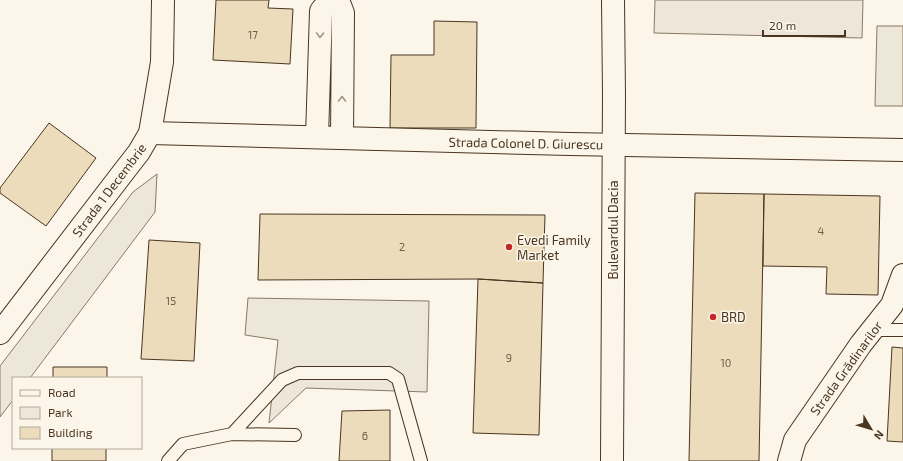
<svg xmlns="http://www.w3.org/2000/svg" width="903" height="461" viewBox="0 0 903 461" font-family="'Exo 2',sans-serif">
<style>
.green{fill:#ede6d9;stroke:#887966}
.parking{fill:#ede7d9;stroke:#887966}
.building{fill:#ecdcbc;stroke:#4a3520}
.lines{fill:none;stroke-linecap:round;stroke-linejoin:round}
.service-casing{stroke:#4a3520;stroke-width:14}
.minor-casing{stroke:#4a3520;stroke-width:24}
.tertiary-casing{stroke:#4a3520;stroke-width:24}
.secondary-casing{stroke:#4a3520;stroke-width:24}
.service{stroke:#fbf6e9;stroke-width:12}
.minor{stroke:#fbf6e9;stroke-width:22}
.tertiary{stroke:#fbf6e9;stroke-width:22}
.secondary{stroke:#fbf6e9;stroke-width:22}
.oneway{stroke:#a29684}
.poi-dot{fill:#c62828;stroke:#fbf6e9;stroke-width:1.5}
.labels{text-anchor:middle;stroke-width:3;stroke-linejoin:round;paint-order:stroke}
.number-label{font-size:11px;fill:#725f47}
.street-label{font-size:13px;fill:#4a3520;stroke:#fbf6e9}
.poi-label{font-size:13px;fill:#4a3520;stroke:#fbf6e9;text-anchor:start}
</style>
<rect width="100%" height="100%" fill="#fbf6e9"/>
<path class="green" d="M655,0H863L862,38L654,33Z"/>
<path class="parking" d="M877,26H903V106H875Z
M157,174L155,212L30,378H13V400L0,417V366L133,192Z
M248,298L429,301L427,392L306,388L269,423L278,340L245,335Z"/>
<path class="building" d="M216,0H269L268,8L293,9L290,64L213,60Z
M434,21L477,22L476,128H390L391,55H434Z
M49,123L96,158L46,226L0,193V188Z
M695,193L764,194L759,461H689Z
M764,194L880,196L878,295L826,294L827,267L763,266Z
M260,214L545,215L543,283L478,279L258,280Z
M149,240L200,243L194,361L141,359Z
M478,279L543,283L539,435L473,433Z
M892,347L903,348V442L887,441Z
M53,367H107V378H53Z
M390,410V461H339L342,411Z
M52,448H106V461H52Z"/>
<g class="lines">
<defs>
<path id="service" d="M872,330H903
M232,434L282,380L298,373H389L398,379L421,461
M168,461L183,444L232,434L295,435"/>
<path id="minor" d="M338,0L343,13L342,138
M150,133L570,144L903,150
M317,137L321,11L330,0
M789,461L795,440L861,344L892,305L903,275"/>
<path id="tertiary" d="M0,333L125,170L139,152L150,133L162,62L163,0"/>
<path id="secondary" d="M612,461L614,95L613,0"/>
</defs>
<use href="#service" class="service-casing"/>
<use href="#minor" class="minor-casing"/>
<use href="#tertiary" class="tertiary-casing"/>
<use href="#secondary" class="secondary-casing"/>
<use href="#service" class="service"/>
<use href="#minor" class="minor"/>
<use href="#tertiary" class="tertiary"/>
<use href="#secondary" class="secondary"/>
</g>
<defs><path id="oneway-chevron" d="M-2-3.5L2.5 0L-2 3.5" fill="none" stroke-width="1.6" stroke-linecap="round" stroke-linejoin="round"/></defs>
<g class="oneway">
<use href="#oneway-chevron" transform="translate(320 35) rotate(92)"/>
<use href="#oneway-chevron" transform="translate(342 99) rotate(-89)"/>
</g>
<g class="poi-dot">
<circle cx="509" cy="247" r="4"/>
<circle cx="713" cy="317" r="4"/>
</g>
<g class="labels">
<g class="number-label">
<text x="253" y="39">17</text>
<text x="821" y="235">4</text>
<text x="402" y="251">2</text>
<text x="171" y="305">15</text>
<text x="509" y="362">9</text>
<text x="726" y="367">10</text>
<text x="365" y="440">6</text>
</g>
<g class="street-label">
<text transform="translate(526 143) rotate(1)" y="5">Strada Colonel D. Giurescu</text>
<text transform="translate(109 190) rotate(-53)" y="5">Strada 1 Decembrie</text>
<text transform="translate(613 230) rotate(-90)" y="5">Bulevardul Dacia</text>
<text transform="translate(846 368) rotate(-54)" y="5">Strada Grădinarilor</text>
</g>
<g class="poi-label">
<text x="517" y="245">Evedi Family<tspan x="517" dy="15">Market</tspan></text>
<text x="721" y="322">BRD</text>
</g>
</g>
<rect x="12" y="377" width="130" height="72" fill="#fbf6e9" stroke="#b4a999"/>
<rect x="20" y="390" width="20" height="6" fill="#fbf6e9" stroke="#b4a999"/>
<text x="48" y="397" font-size="12" fill="#4a3520">Road</text>
<rect x="20" y="407" width="20" height="12" fill="#ede6d9" stroke="#b4a999"/>
<text x="48" y="417" font-size="12" fill="#4a3520">Park</text>
<rect x="20" y="427" width="20" height="12" fill="#ecdcbc" stroke="#b4a999"/>
<text x="48" y="437" font-size="12" fill="#4a3520">Building</text>
<g transform="translate(871 429) rotate(128)" stroke="#fbf6e9" stroke-width="3" paint-order="stroke">
<path d="M0-3L7 15L0 10L-7 15Z" fill="#4a3520"/>
<text y="-6" font-size="11" font-weight="bold" text-anchor="middle" fill="#4a3520">N</text>
</g>
<path d="M763 30v6h82v-6" fill="none" stroke="#4a3520" stroke-width="2"/>
<text x="769" y="30" font-size="12" fill="#4a3520" stroke="#fbf6e9" stroke-width="3" paint-order="stroke">20 m</text>
</svg>
